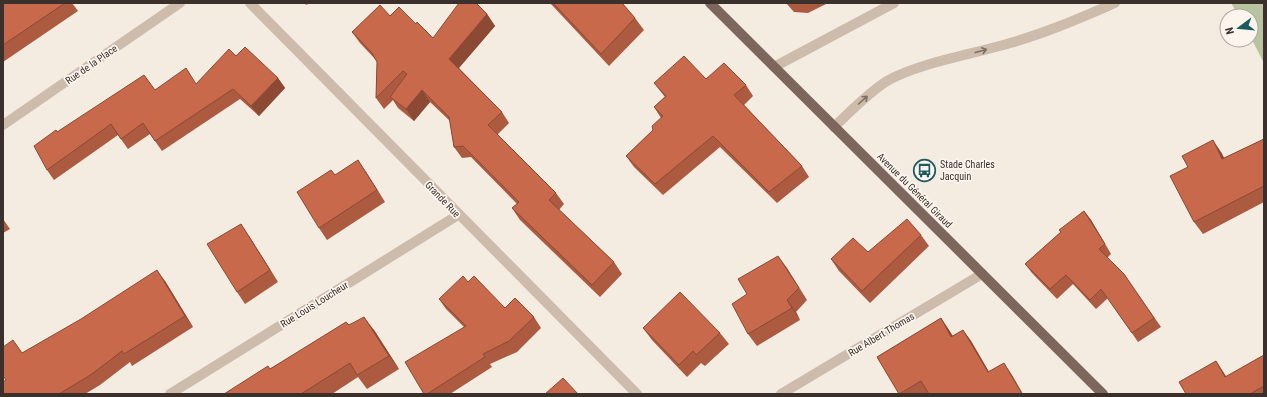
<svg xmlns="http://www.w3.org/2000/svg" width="1267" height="397" viewBox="0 0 1267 397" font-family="'Roboto Condensed',sans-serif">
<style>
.green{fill:#b8c4a0}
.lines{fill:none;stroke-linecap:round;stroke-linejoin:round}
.minor{stroke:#cdbbac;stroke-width:10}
.major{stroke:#7d675c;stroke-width:10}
.wall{fill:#ac5a40}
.shaded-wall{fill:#8c4a34}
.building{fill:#c8694b;stroke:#8c4a34}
.oneway{stroke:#7d6f65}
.labels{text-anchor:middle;stroke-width:3.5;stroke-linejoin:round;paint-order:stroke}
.street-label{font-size:10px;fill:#3b302b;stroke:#fbf5ee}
.poi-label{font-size:10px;fill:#3b302b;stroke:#fbf5ee;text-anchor:start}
</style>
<rect width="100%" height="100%" fill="#f4ebe1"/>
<path class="green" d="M1231,3H1264V63L1251,38V16H1239Z"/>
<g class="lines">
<path class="minor" d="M250,3L637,394
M774,67L894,3
M3,125L180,3
M834,127C851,111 868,93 887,81C918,63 974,54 1010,43C1046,33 1080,18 1115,3
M170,394L458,215
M781,394L982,274"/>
<path class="major" d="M710,3L1103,394"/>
</g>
<path class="wall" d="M3,3H72L78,11L3,62Z
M305,3H310L306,5Z
M550,3H622L635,18L644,30L609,66Z
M786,3H828L808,13L794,12Z
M487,14L495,26L459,68L502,112L509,123L497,135L556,193L564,204L559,210L614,262L622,274L600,297L520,220L512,208L517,204L471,157L462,158L454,147L450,121L430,102L414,121L398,108L393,100L384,109L376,98L377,62L376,60L360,43L352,32L390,16L416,24L433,38Z
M236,56L278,78L285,88L259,116L240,99L162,151L150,134L128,149L118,135L54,180L47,170L57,132L155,90L197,83Z
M706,79L746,85L753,96L744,105L802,166L809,177L777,203L720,147L663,195L634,167L626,156L653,130L661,118L654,107L665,97L654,83Z
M1264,139V202L1203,234L1194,222L1221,152L1224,158Z
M331,170L335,175L366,172L385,202L327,240L319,228Z
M1084,211L1091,220L1111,254L1107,258L1124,274L1161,327L1138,342L1108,298L1096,309L1073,284L1057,299L1032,273L1025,264Z
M3,219L10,229L3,233Z
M921,235L929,246L870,303L839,271L831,259L868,252Z
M249,236L278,282L245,304L237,292Z
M778,256L807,300L796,312L800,320L757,346L748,334L747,294Z
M165,281L193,327L132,366L130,362L100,385L85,394H3L6,380L22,353Z
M468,282L505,308L534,317L541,328L517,352L490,364L492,367L450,394H424L464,327L446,309L439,299Z
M941,318L953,336L963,330L971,341L989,372L1012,375L928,393L926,394H900L877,357Z
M349,325L374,330L399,369L367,389L358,377L332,394H224Z
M643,328L720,333L729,344L705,366L701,363L687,377L652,340Z
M1264,355V394H1186L1216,361L1226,377Z"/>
<path class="shaded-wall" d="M487,14L495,26L457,70L449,59Z
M278,78L285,88L259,116L251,106Z
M422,90L430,102L414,121L406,109Z
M1213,140L1221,152L1231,171L1222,159Z
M358,160L366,172L385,202L377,190Z
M1084,211L1091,220L1111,254L1105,244Z
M241,224L249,236L278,282L270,270Z
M778,256L787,268L807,300L799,288Z
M157,270L165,281L193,327L185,316Z
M787,300L796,312L800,320L792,308Z
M364,317L374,330L399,369L389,356Z
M941,318L949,330L959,349L951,337Z
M963,330L971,341L996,384L988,372Z
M1216,361L1224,373L1234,389L1225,377Z
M1004,363L1012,375L1023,394H1022Z"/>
<path class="building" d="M3,3H65L3,45Z
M459,3H476L487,14L449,59L502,112L488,125L556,193L549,200L614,262L592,285L512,208L519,202L463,146L454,147L449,117L422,90L406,109L390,97L407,74L403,71L376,98L377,62L372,53L352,32L380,5L390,16L399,7L416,24L417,22L433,38Z
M553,3H622L635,18L601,54Z
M245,47L278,78L251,106L233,89L155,141L143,123L121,139L111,124L47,170L34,146L56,130L57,132L144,75L155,90L186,68L196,84L229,49L236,56Z
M684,56L706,79L724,63L746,85L734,95L802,166L769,192L713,136L655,184L626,156L653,130L652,126L663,116L654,107L666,96L654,83Z
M1264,139V186L1194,222L1170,176L1188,167L1182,156L1213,140L1222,159Z
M358,160L377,190L319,228L297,192L331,170L335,175Z
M1084,211L1105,244L1099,249L1124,274L1154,318L1132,333L1101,289L1090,300L1066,275L1050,289L1025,264L1061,232L1059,230Z
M907,219L921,235L862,291L831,259L853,238L868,252Z
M241,224L270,270L237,292L207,244Z
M778,256L799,288L787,300L792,308L748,334L732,304L747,294L738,279Z
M157,270L185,316L124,354L122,351L92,374L59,394H3V382L6,380L3,376V347L13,340L22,353L81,319Z
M463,276L468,282L474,276L505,308L515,298L534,317L509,341L483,354L485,357L427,394H424L405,362L466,326L439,299Z
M680,292L720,333L696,355L693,351L679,365L643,328Z
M364,317L389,356L357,375L350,363L301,394H224L268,366L270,369L346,322L349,325Z
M941,318L951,337L963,330L988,372L1004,363L1022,394H929L921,381L899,394L877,357Z
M1264,355V386L1250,394H1186L1179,382L1216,361L1225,377Z
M563,378L578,394H545Z"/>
<defs><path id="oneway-shaft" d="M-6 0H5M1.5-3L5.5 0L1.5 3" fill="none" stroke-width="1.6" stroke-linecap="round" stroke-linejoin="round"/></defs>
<g class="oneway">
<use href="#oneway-shaft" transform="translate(981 51) rotate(-15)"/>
<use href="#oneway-shaft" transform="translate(863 100) rotate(-42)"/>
</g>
<defs>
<symbol id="bus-ring" viewBox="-11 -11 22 22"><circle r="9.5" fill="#fbf5ee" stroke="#1f5a5e" stroke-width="1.5"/><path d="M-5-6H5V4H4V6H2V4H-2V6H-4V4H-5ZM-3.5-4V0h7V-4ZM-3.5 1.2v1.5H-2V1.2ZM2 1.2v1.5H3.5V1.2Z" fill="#1f5a5e"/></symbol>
</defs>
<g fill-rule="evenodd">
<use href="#bus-ring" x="912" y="158" width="25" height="25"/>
</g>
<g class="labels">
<g class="street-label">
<text transform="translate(91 64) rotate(-35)" y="4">Rue de la Place</text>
<text transform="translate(915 190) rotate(45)" y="4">Avenue du Général Giraud</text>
<text transform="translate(443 199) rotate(46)" y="4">Grande Rue</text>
<text transform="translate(314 304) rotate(-32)" y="4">Rue Louis Loucheur</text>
<text transform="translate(881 334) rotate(-31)" y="4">Rue Albert Thomas</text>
</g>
<g class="poi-label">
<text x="940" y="168">Stade Charles<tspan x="940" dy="12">Jacquin</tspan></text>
</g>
</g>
<rect width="1267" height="397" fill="none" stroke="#3b302b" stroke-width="8"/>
<g transform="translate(1239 28) rotate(254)"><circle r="19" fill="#fbf5ee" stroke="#aea6a0"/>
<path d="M0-3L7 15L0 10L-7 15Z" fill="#1f5a5e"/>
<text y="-6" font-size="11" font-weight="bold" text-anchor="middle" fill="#3b302b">N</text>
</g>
</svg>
